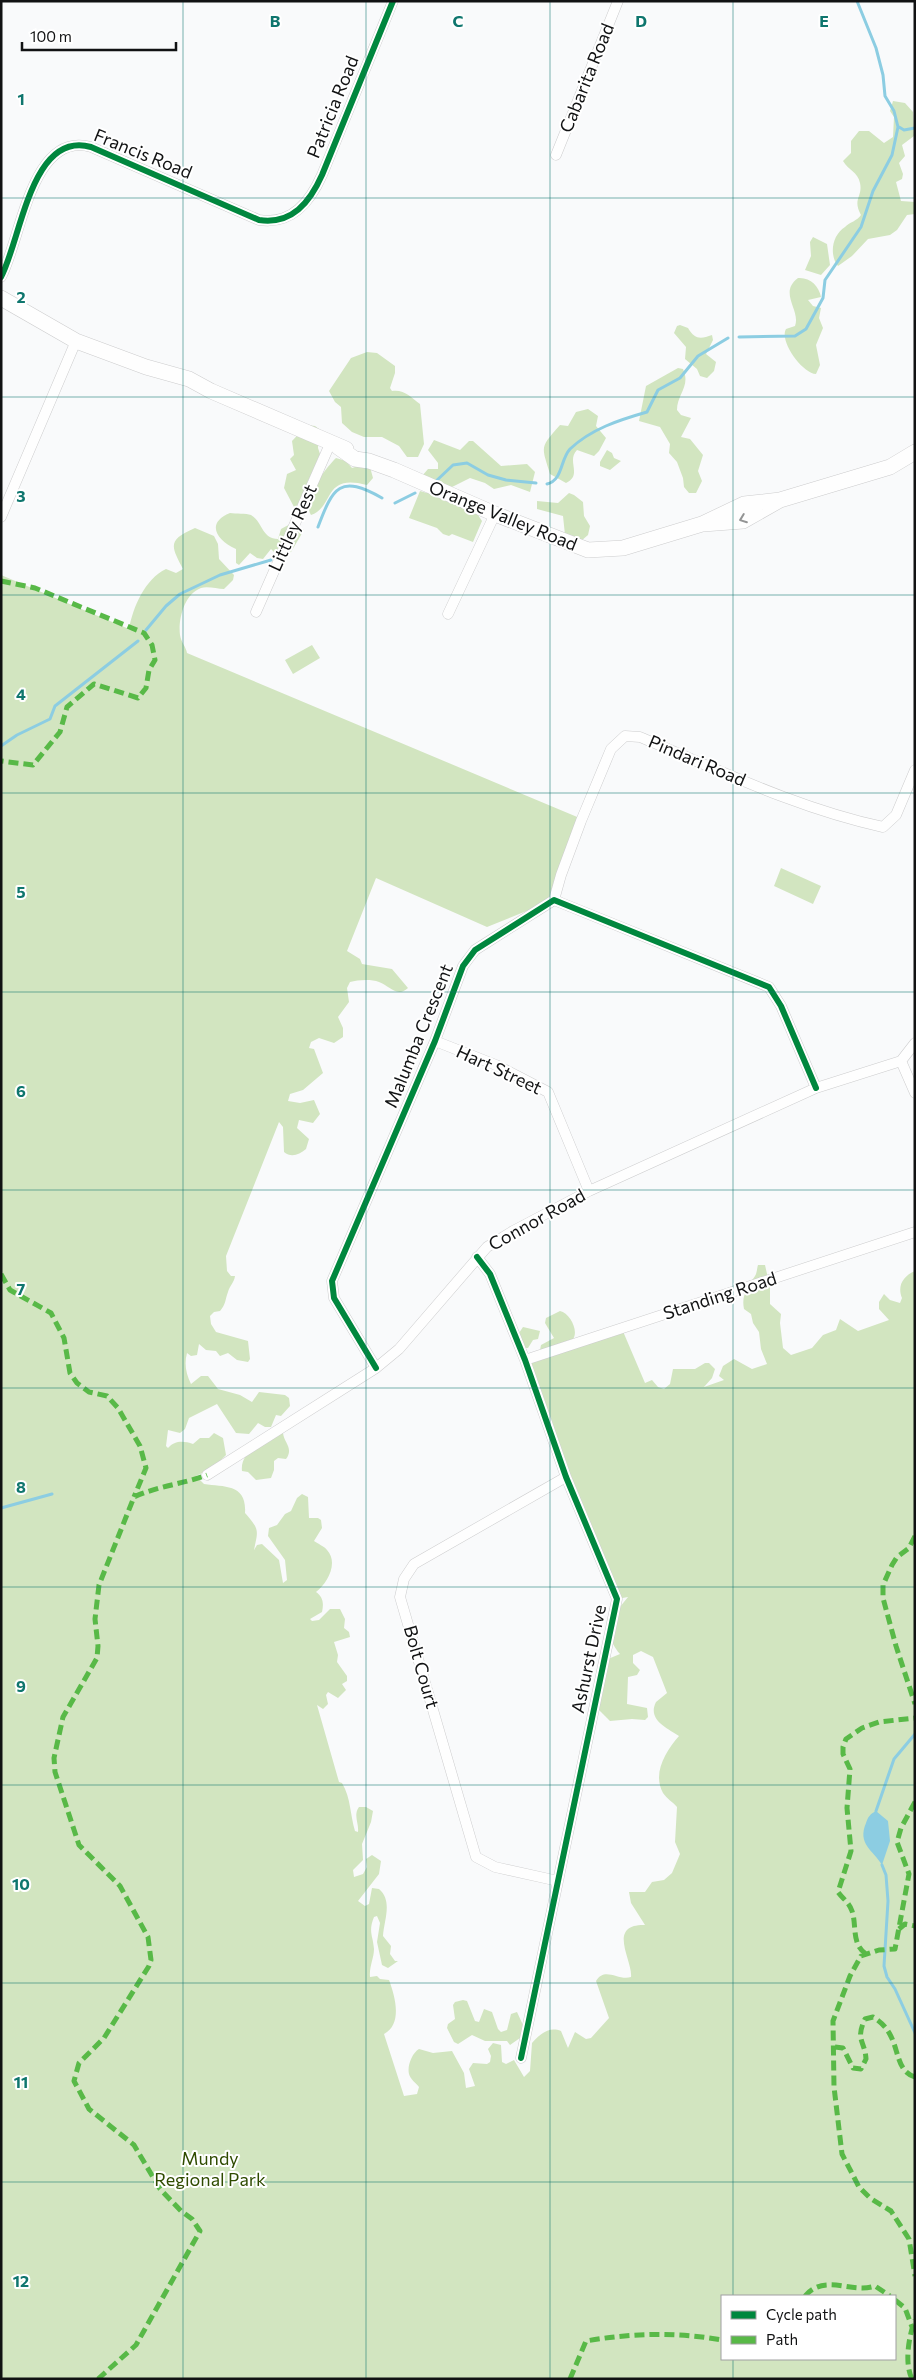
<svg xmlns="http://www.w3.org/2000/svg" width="916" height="2380" viewBox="0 0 916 2380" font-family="Commissioner,sans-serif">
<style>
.green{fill:#d2e5c0;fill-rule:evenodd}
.water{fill:#8ccde2}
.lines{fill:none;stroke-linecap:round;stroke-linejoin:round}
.stream{stroke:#8ccde2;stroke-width:3}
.street-casing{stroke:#cdcdce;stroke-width:11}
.secondary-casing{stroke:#cdcdce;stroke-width:16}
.street{stroke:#fefefe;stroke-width:10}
.secondary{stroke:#fefefe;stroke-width:15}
.quiet{stroke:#58b947;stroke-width:5;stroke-dasharray:10 5;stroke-linecap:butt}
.cycleway-casing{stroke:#fff;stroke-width:9}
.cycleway{stroke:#00873e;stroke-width:6}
.oneway{stroke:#939494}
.grid{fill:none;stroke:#0f766e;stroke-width:1;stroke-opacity:0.55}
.labels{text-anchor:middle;stroke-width:4;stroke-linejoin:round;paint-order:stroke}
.street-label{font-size:18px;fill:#111213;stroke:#fff}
.park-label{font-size:18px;fill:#2f4b00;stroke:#fff}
.grid-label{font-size:16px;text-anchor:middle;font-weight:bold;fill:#0f766e;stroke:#fff;stroke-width:4;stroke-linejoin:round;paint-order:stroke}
</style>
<rect width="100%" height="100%" fill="#f9fafb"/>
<path class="green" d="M893,101L905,103L913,112L914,136L902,145L905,156L899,163L903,174L902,179L896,182L901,201L915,202V214L907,215L897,230L890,235L868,239L852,256L838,266C829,255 832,235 845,227C850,222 857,221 861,215C852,199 863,197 860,183C858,172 848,170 843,161L851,153V141L859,131H869L884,143L893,137L894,117L890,111Z
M813,237L827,244L830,265L821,275L805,270L811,256L810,242Z
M798,278C810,277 819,286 821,297L808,300L813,306L821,308L819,318L823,328L816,345L820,365L816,374C802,373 779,341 786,329L795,326C801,310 778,293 798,278Z
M680,325L688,328C695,340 701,339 712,335L713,340L706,354L716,362L714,371L707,378L700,376L697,369L685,359L686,347L674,333L677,326Z
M367,352L377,353L395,366V373L390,388L392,391C404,389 412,398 420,404L424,444L418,457H407L399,446L382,437H364L352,432L342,423L341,407L335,402L329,391L351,358Z
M678,368L683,369C691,386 677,394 677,410L681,415L691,418L681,437L690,439L703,455L698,471L702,481L696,493H689L684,487L683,478L677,462L669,453L670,444L660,427L639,421L646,386Z
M588,409L598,416L596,426L606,438L599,451L594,456L577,450C566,461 583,475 566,483L550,474C541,445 540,448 560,425L568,426L576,412Z
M307,425L315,426L319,429L318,448L320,454L297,506L294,507L284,488L287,474L296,470L290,459L294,455L292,441Z
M434,440L460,450L469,441H473L501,466L527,464L535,472L530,492L511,485L494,489L485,483L470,478L450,488L422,476L428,469H438V463L428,450Z
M607,450L612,453L614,458L621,461L610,470L600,466V462Z
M336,458L346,461L352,468L364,464L370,467L373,478L367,485C322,473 335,507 311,515C301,499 325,469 336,458Z
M420,491L427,493L430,491L476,512L482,521L473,542L452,534L449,536L443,534L437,528L409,518Z
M569,493L574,495L583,502L584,516L590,526L588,535L581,541L565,535L563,516L537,509V501L558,503Z
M230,513C236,514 246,513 251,515C263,522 261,538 278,539L281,529L292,523L304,530L291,552L277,555L271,549L263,559L257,558L250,553L239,565L236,563V549C217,541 205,523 230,513Z
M195,528L214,536L218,544L219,559L234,575L233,580L224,589C217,589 208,586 201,588C184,594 178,620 180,635C181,642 186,647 187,653L582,819L554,900L487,927L376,878L347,951L360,959L362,964L392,969L408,988C397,998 390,986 379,982C371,979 358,980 350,982L347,988L349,1002L338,1017L343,1028V1037L334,1043L319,1038L311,1042L309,1048L314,1049L323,1073L303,1090L290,1094L288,1101L300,1103L314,1100L320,1114L313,1123L299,1120L297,1128L309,1139L306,1149C299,1155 291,1158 284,1152L283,1127L279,1122L226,1256L227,1271L231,1276H235C234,1283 230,1285 228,1292C225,1300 226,1304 220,1311L214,1312L210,1316L211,1324L216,1332L248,1341L250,1359L248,1362L237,1360L228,1353L220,1356L216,1351L206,1350L199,1344L197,1355L191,1356L187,1353C184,1364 186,1374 191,1384L201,1376H208L218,1389L240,1395L252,1402L259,1392L285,1395L289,1398L290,1406L281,1416L276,1415L271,1427H265L258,1423L249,1434L236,1433L217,1404L189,1418L185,1429L180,1433L168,1430L166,1446L168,1448C175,1440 184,1441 193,1444L200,1438H209L214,1433L223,1438L226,1455L213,1468L196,1476L204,1484C225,1487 247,1484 245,1513C260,1530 258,1530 254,1550L257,1545L262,1544L279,1560L283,1583L287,1580L285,1560L268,1536L269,1528L277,1525L285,1514L291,1511L297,1498L302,1494L308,1497L309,1518H318L321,1520L322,1528L314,1541C318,1544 324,1546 327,1550C339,1563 327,1584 316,1592C323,1597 324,1603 322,1612L310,1619L312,1621L319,1620L330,1609H340L345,1619L344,1628L349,1632L350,1637L334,1642L338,1655L337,1662L347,1676V1681L342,1684L346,1690L338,1698L328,1692L326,1695L328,1704L323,1709L317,1705L339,1782L342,1783C351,1798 350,1815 355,1831L358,1832C359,1823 353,1815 359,1807H366L373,1811L371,1822L362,1844L363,1860L353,1870L354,1877L363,1874L367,1867L366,1859L372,1855L381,1861L379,1874L358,1901L365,1906L369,1904L372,1888L379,1889C393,1901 384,1920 383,1936L391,1946L390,1954L395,1961H398L388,1968L382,1965L377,1942L380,1923L377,1916L374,1917C368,1932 373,1935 374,1949C374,1958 369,1967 370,1977L377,1976L380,1979L389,1980C395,1996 403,2024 384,2034L404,2096L417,2094L419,2087C416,2083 410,2079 409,2074C407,2066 412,2053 419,2049L433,2053L452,2051L464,2073L466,2088L475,2086L469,2069L473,2063L487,2064L490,2062L491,2056L488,2049L493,2043L501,2045L502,2062L506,2064L514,2060L524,2077L530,2071L532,2043C540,2034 549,2026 561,2031L568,2048L575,2032L586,2039L591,2038L609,2018L596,1981C605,1966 618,1981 631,1977C633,1961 606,1924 645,1925L631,1903L629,1892H645L652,1882L664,1880L672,1873L680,1854L675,1842L677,1807C673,1802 667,1799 663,1793C652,1773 666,1751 679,1736C667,1728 647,1720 656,1702L667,1693L653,1657L641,1651L633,1655V1663L640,1670L637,1675L628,1677L627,1704L647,1708L648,1717L645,1720L632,1719L610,1721L599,1710L608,1659L620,1654C614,1648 613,1641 606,1635L607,1623L628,1597L617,1599L525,1360L622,1329L645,1383L652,1380L658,1387L664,1389L670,1384L673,1369H695L705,1363H709L715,1369L712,1378L704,1387L724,1380L719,1376L723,1366L734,1359L752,1369L767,1364L761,1349L759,1332L753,1323L751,1314L744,1309C741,1295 748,1287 755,1276C757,1273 757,1268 758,1265H765L770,1287V1304L781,1314L780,1323L783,1348L791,1355L812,1348L823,1335L836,1330L840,1319L858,1331L889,1320L879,1309V1302L884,1294L890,1300L900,1303L902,1298C897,1286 903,1276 915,1271V2379H1V575L129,629C133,607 145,579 166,569L176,573L183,569C171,546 167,540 195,528ZM722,2296H895V2359H722Z
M312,645L320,658L293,674L285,660Z
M781,868L821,886L813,904L774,886Z
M560,1311C570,1313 579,1331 573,1339L540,1350L541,1345L554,1338L545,1323L546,1318Z
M523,1327L540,1331L538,1339L533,1340L528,1348H525L519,1333Z
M272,1432L283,1433C284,1443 294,1448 286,1459L278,1458L274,1461V1470L271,1478L256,1480L248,1472L242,1471C240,1456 256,1442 271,1441Z
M463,2000L467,2001L475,2021L479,2022L484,2009L492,2012L498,2029L501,2032L507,2030L511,2014L517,2012L523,2025L520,2038L510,2045L507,2041H485L472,2035L458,2044L454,2042L447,2028L448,2024L455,2019L453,2005L455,2002Z"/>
<path class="water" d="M876,1811L888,1821L890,1841L882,1865C873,1850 857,1844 866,1823C868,1817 870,1814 876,1811Z"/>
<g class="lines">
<path class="stream" d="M899,127L904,130L915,128
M739,337L795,336L806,329L823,298L825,280L861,227L873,191L892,155L898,127L894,111L885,96L883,75L876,48L857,1
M434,483L453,465L467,463L488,475L506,480L536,483
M547,484C563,480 560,460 570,449C591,429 619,420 647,412L658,390L680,378L698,356L728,338
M395,503L415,493
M318,527C333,487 340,474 382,498
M146,630L166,606L180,594L220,575L271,560
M1,746L17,735L50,719L55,706L138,641
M1,1508L52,1494
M876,1811L894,1759L915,1734
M882,1865L886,1875L888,1901L884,1966L887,1977L895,1989L915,2033"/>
<defs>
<path id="street" d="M556,155L618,1
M1,277C21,240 31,130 91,147L259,220C292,225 310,202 322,175L393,1
M1,517L76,341
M256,612L330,444
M448,614L495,514
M554,900L561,875L581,821L611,749L625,736L640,737C719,770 799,809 883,827L896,815L915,770
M435,1041L496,1065L548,1092L589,1191
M901,1061L915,1093
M477,1257L490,1274L525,1360L566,1477L617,1599L521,2058
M525,1360L915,1232
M376,1368L334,1298L332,1281L435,1041L463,966L475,950L554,900L769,987L781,1006L816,1088
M207,1475L376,1368L399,1349L487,1247L513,1231L589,1191L816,1088L901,1061L915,1043
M558,1881L495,1867L476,1857L400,1597L404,1579L414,1564L566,1477"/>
<path id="secondary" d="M1,298L76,341L146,367L189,379L211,391L346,449
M338,447L355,459L369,461L394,470L495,514L588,550L623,548L702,524L744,504L780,500
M703,524L743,521L780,500L890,467L915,452"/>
</defs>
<use href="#street" class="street-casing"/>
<use href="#secondary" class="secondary-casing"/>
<use href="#street" class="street"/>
<use href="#secondary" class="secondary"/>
<path class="quiet" d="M1,581L35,588L144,633L152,645L155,660L149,670L146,688L138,698L94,684L67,707L60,732L33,765L1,761
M1,1274L10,1290L51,1313L64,1338L70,1373L77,1383L89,1392L107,1396L118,1408L140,1446L146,1468L134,1497
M915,1536L909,1548L897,1557L892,1565L883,1585V1598L896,1646L915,1704
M915,1802L901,1828L897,1842L909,1874L895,1949L879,1950L861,1956L850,1976L833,2021L834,2087L842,2154L859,2187L870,2198L891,2211L909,2239L915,2276
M899,1929L905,1924L915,1926
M866,1954C851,1944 857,1925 852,1911C849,1902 843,1899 838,1892L851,1851L847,1808L850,1769L843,1754V1747L846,1739L862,1728L879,1722L915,1718
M835,2047L843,2048L853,2068L861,2069L866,2059C865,2041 855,2040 865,2019L873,2017C904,2035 890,2069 915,2077
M805,2296C824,2273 852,2294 875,2286L890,2296
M895,2300L905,2308L912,2327
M98,2379L136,2345L200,2231L192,2219L181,2211L160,2189L134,2145L89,2109L74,2081L79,2063L104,2038L149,1966L151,1960L148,1937L120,1886L79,1845L55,1772L54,1758L63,1717L97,1658L98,1646L95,1619L99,1585L134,1497C158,1486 183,1484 207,1475
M570,2379L586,2341C632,2333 677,2332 722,2340
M912,2379C904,2363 909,2335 915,2320"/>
<defs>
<path id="cycleway" d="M1,277C21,240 31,130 91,147L259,220C292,225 310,202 322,175L393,1
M477,1257L490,1274L525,1360L566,1477L617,1599L521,2058
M376,1368L334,1298L332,1281L435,1041L463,966L475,950L554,900L769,987L781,1006L816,1088"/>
</defs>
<use href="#cycleway" class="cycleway-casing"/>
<use href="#cycleway" class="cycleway"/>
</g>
<defs><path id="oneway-chevron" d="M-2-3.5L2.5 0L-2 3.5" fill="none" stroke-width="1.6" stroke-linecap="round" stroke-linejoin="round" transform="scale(1.25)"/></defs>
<use class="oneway" href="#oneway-chevron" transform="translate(743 519) rotate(159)"/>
<path class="grid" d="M183,1V2379M366,1V2379M550,1V2379M733,1V2296M1,198H915M1,397H915M1,595H915M1,793H915M1,992H915M1,1190H915M1,1388H915M1,1587H915M1,1785H915M1,1983H915M1,2182H915M733,2359V2379"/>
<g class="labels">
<g class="street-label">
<text transform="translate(587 78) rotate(-68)" y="6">Cabarita Road</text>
<text transform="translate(333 107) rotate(-68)" y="6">Patricia Road</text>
<text transform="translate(143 154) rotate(22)" y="6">Francis Road</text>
<text transform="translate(503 516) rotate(22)" y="6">Orange Valley Road</text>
<text transform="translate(293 528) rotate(-66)" y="6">Littley Rest</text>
<text transform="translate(697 761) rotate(23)" y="6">Pindari Road</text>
<text transform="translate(419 1036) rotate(-68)" y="6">Malumba Crescent</text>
<text transform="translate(499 1070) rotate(25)" y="6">Hart Street</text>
<text transform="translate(537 1220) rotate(-29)" y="6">Connor Road</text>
<text transform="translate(720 1296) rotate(-18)" y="6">Standing Road</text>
<text transform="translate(589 1659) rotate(-78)" y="6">Ashurst Drive</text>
<text transform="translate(421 1667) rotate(74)" y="6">Bolt Court</text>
</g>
<g class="park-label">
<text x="210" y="2165">Mundy<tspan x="210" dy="21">Regional Park</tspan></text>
</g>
</g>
<g class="grid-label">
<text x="275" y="27">B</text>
<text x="458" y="27">C</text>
<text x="641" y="27">D</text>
<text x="824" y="27">E</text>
<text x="21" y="105">1</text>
<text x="21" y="303">2</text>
<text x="21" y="502">3</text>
<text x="21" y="700">4</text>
<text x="21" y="898">5</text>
<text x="21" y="1097">6</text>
<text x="21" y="1295">7</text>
<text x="21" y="1493">8</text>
<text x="21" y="1692">9</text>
<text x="21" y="1890">10</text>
<text x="21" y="2088">11</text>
<text x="21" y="2287">12</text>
</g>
<rect width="916" height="2380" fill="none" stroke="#111213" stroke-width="5"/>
<rect x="721" y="2295" width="175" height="65" fill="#ffffff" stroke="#a0a0a1"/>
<rect x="731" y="2311" width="25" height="8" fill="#00873e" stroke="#a0a0a1"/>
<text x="766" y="2320" font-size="15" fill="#111213">Cycle path</text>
<rect x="731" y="2336" width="25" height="8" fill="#58b947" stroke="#a0a0a1"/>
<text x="766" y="2345" font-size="15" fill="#111213">Path</text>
<path d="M22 42v8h154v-8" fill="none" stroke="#111213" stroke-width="2.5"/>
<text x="30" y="42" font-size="15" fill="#111213" stroke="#ffffff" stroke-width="4" paint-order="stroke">100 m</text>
</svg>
